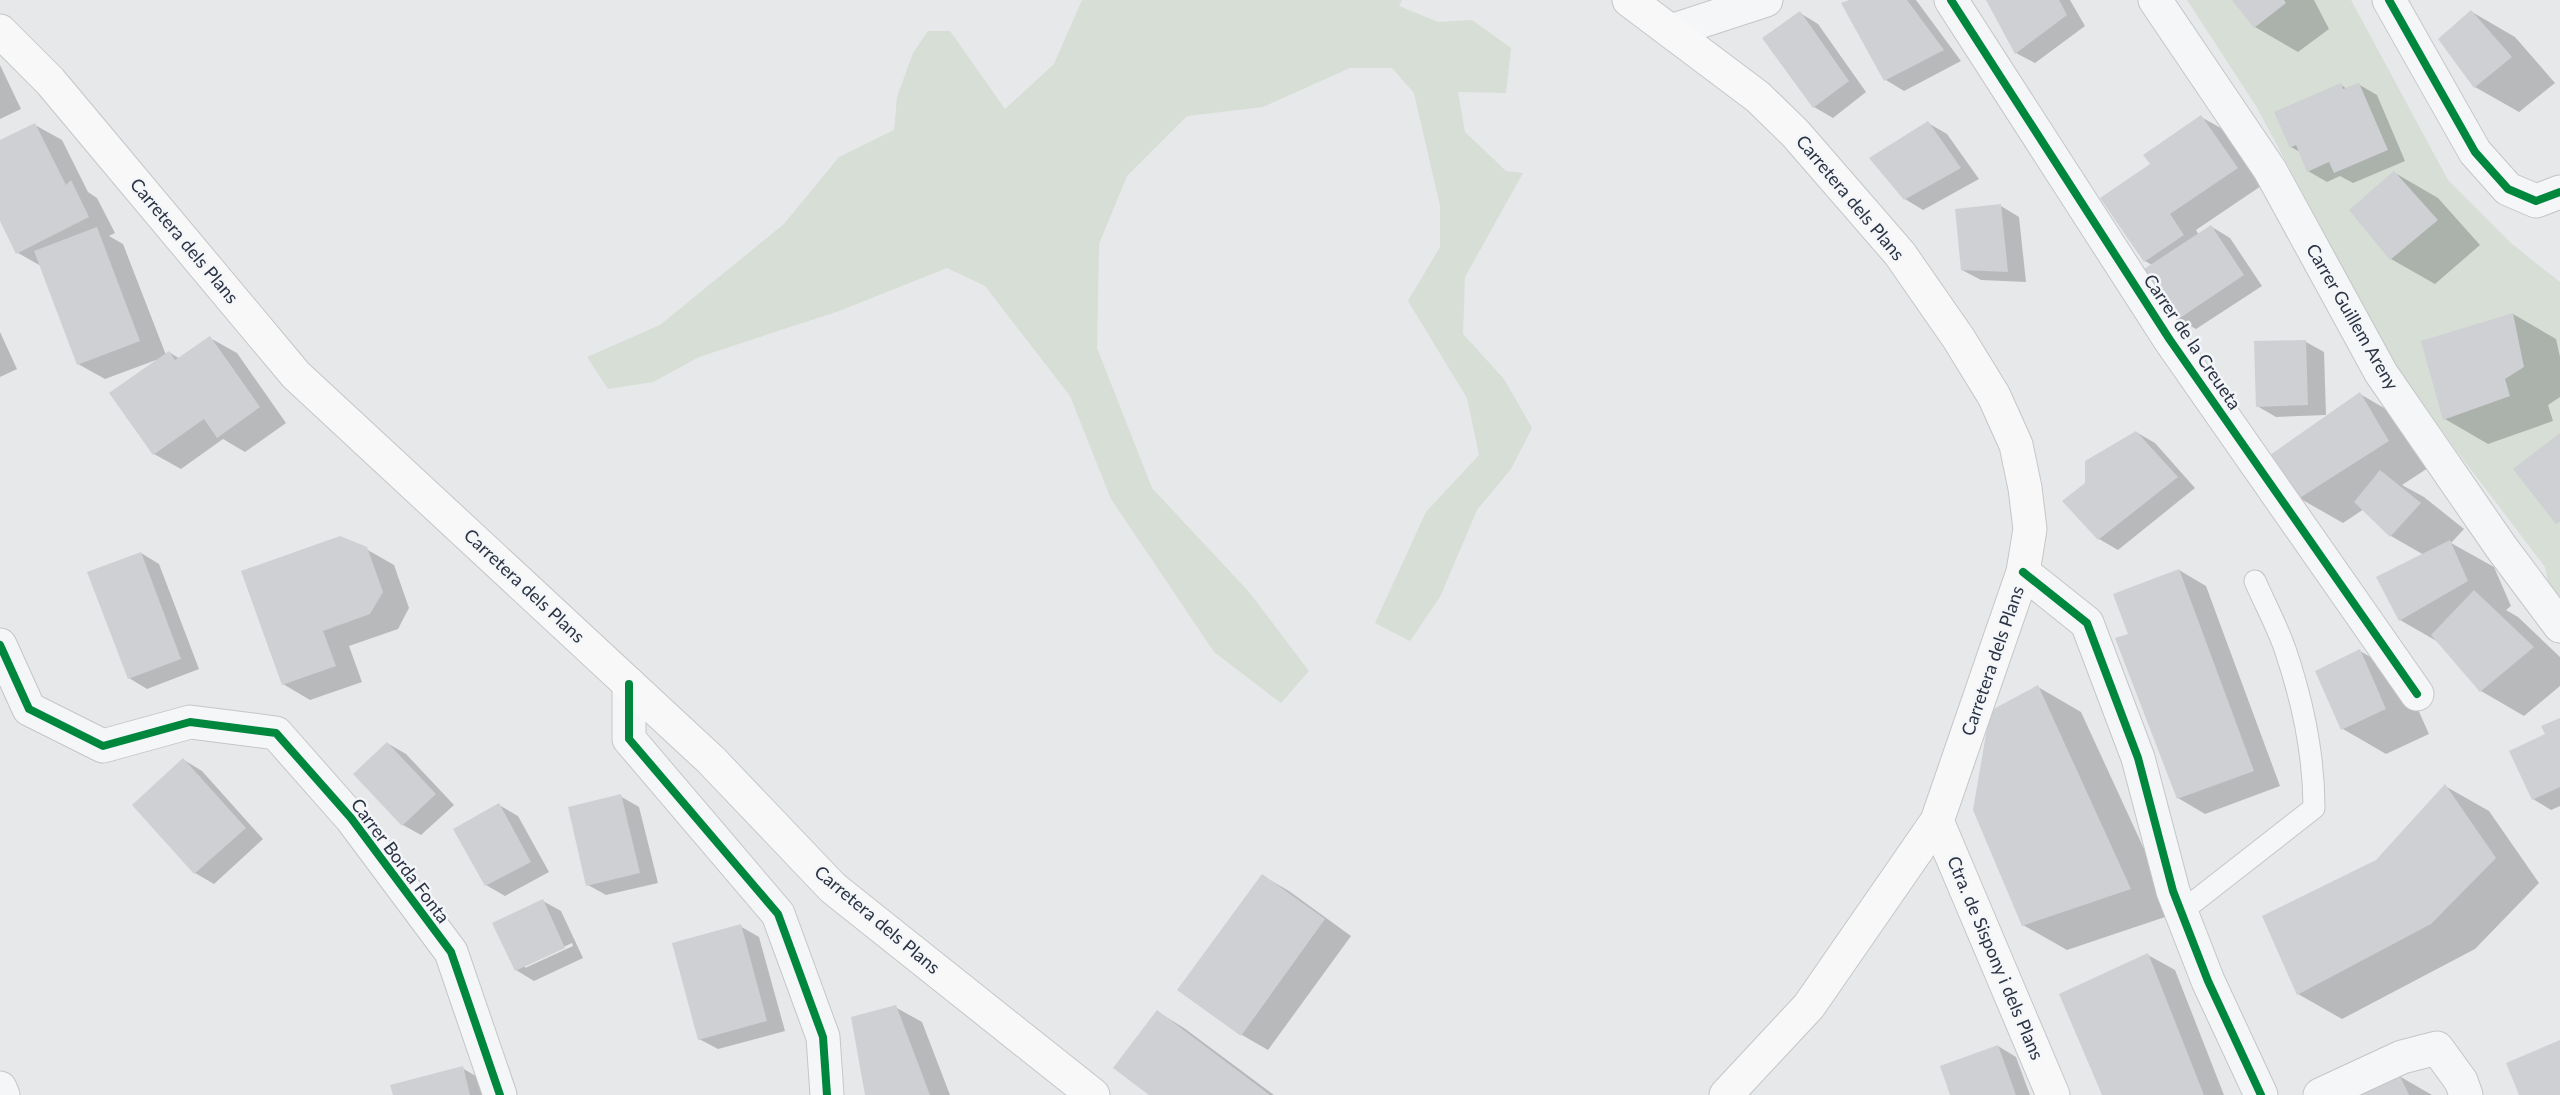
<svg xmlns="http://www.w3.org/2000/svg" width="2560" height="1095" viewBox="0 0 2560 1095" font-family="Lato,sans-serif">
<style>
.green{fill:#d6ded6}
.shadow{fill:#0003;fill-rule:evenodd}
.building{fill:#ced0d3}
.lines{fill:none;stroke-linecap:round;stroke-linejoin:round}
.service-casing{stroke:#c4c6c8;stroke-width:23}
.minor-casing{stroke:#c4c6c8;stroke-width:35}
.secondary-casing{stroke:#c4c6c8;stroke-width:35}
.service{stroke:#f5f6f7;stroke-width:21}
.minor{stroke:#f5f6f7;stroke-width:33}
.secondary{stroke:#f8f8f8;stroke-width:33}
.cycleway-casing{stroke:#f4f6f9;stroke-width:11}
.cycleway{stroke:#00873e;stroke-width:8}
.labels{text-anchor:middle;stroke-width:5;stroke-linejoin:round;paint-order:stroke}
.street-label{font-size:18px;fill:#2b3445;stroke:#f4f6f9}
</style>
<rect width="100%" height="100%" fill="#e6e8ea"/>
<path class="green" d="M1082,0H1402L1399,6L1438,22L1472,20L1511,48L1506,93L1458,92L1465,132L1506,171L1523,173L1465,277L1463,334L1504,379L1532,428L1511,469L1477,510L1440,597L1410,641L1375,623L1426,512L1479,455L1467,398L1408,301L1440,247V206L1414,93L1392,68H1350L1263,107L1187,116L1127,176L1099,244L1097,348L1152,488L1249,592L1309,671L1281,703L1214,652L1111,499L1070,396L985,286L947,268L839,311L699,357L653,382L608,389L587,357L660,325L784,224L839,157L894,130L897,97L913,53L928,31H950L1005,109L1054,64Z
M2187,0H2351L2448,180L2512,244L2560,282V598L2550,590L2545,567L2456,450L2390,356L2256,106Z"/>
<path class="shadow" d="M1854,0H1916L1961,61L1904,91L1886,80L1843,3Z
M1988,0H2070L2085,26L2035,63L2016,53Z
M2234,0H2314L2329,29L2298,52L2255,27Z
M2472,12L2515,37L2555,83L2519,112L2475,87Z
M1800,13L1818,24L1866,92L1833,118L1814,107Z
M0,65L21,109L0,119Z
M2358,84L2377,95L2405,161L2353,183L2340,176L2327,182L2308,171L2300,152L2291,147L2341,85L2347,89Z
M2201,117L2228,132L2264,184L2196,230L2199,235L2212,227L2230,238L2262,286L2196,329L2178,319L2152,265L2145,261L2152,165Z
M1928,123L1947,134L1979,179L1923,210L1905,199Z
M35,125L62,140L88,192L97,198L115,233L109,236L123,244L166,355L169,352L180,359L210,338L237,353L286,423L245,452L223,439L181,469L154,454L156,360L105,379L78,364L41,266L18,253L0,217V142Z
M2395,173L2438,198L2480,245L2435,284L2391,259Z
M2001,206L2019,217L2026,282L1981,280L1962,270Z
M2513,314L2556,339L2560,357V397L2548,405L2553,421L2488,444L2445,419Z
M0,332L17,369L0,377Z
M2306,342L2324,352L2326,415L2276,417L2257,406Z
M2360,394L2403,419L2431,466L2402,485L2424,497L2464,529L2451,543L2494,567L2511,606L2506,610L2518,617L2560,657V686L2524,716L2481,691L2440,643L2400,620L2424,555L2391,536L2364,509L2343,523L2299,498Z
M2136,432L2155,443L2195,488L2118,550L2099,539L2064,501L2086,484Z
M366,549L394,565L409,608L398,629L349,646L362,682L310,700L283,684Z
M141,553L159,564L199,669L147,689L129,678Z
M2179,570L2206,586L2280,786L2205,814L2178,798L2130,635Z
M2360,651L2403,676L2429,734L2386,754L2343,729Z
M2038,687L2081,712L2174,914L2067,950L2023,925Z
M2560,719V806L2551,810L2533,799L2547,735Z
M387,743L406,754L454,805L421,835L403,825Z
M184,760L202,771L263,839L214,884L195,873L134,805Z
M2445,786L2489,811L2539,883L2475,949L2342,1019L2298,994L2264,917L2377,862Z
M620,796L639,807L658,883L606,895L588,885Z
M499,805L518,816L549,872L505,896L486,885Z
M1263,876L1289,891L1351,936L1268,1050L1242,1035Z
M543,901L561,911L583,958L534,981L516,970ZM572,943L573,946L525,968V965Z
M740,926L759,937L785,1031L718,1049L699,1039Z
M2148,955L2175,970L2224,1095H2104Z
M895,1007L922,1022L950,1095H867Z
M1158,1012L1184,1028L1274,1095H1151Z
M1998,1046L2016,1057L2030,1095H1952Z
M462,1068L481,1079L485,1095H395Z
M2399,1076L2432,1095H2358Z"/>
<path class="building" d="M1849,0H1907L1944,50L1884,81L1841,3Z
M1986,0H2059L2067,15L2015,54Z
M2232,0H2284L2286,3L2254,28Z
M2471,10L2512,57L2474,88L2438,39Z
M1800,11L1849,81L1813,108L1762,38Z
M2341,83L2343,89L2359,83L2388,150L2334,173L2329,162L2307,172L2296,145L2290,148L2274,112Z
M2201,115L2238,168L2170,214L2184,235L2144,262L2100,198L2150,164L2143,155Z
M1928,121L1961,168L1904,200L1869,158Z
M35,123L66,185L71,180L89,217L16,254L0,221V140Z
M2394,171L2438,220L2390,260L2349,210Z
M2001,204L2008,272L1961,270L1955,209Z
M2211,225L2244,275L2177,320L2144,269Z
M97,227L140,341L77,365L34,251Z
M2513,313L2524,367L2505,379L2510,396L2443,420L2421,341Z
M210,336L260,407L217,438L204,419L153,455L109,393L169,351L175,360Z
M2306,340L2308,405L2256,407L2254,341Z
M2360,392L2389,441L2298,499L2270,455Z
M2136,431L2178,477L2098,540L2062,501L2085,483V461Z
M2560,433V522L2556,524L2513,469Z
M2380,470L2421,503L2390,537L2354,502Z
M340,536L367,547L383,592L370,614L323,631L336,666L282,685L241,571Z
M2450,540L2468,581L2399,621L2376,577Z
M141,552L181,659L128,679L87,572Z
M2179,569L2254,771L2177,799L2115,638L2128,634L2113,594Z
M2474,590L2534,647L2480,692L2431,635Z
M2360,649L2386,709L2341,730L2315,671Z
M2038,685L2131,889L2022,926L1973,810L1990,711Z
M2560,718V787L2532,800L2509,751L2545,734L2541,726Z
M387,742L436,794L402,826L353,774Z
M183,758L246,828L194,874L132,805Z
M2445,784L2496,858L2431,924L2297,995L2262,916L2376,860Z
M621,794L640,873L586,886L568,807Z
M499,803L531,862L485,886L453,829Z
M1262,874L1325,919L1241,1036L1177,990Z
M543,899L565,948L515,971L492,923Z
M741,924L767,1021L698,1040L672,943Z
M2148,953L2204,1095H2102L2059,994Z
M896,1005L930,1095H865L851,1017Z
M1157,1010L1270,1095H1149L1113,1068Z
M2560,1040V1095H2519L2506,1063Z
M1998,1045L2016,1095H1950L1940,1066Z
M463,1066L470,1095H393L390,1085Z
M2399,1074L2409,1095H2355Z"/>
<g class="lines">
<defs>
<path id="service" d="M2181,912L2314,808C2314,755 2302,699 2285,649C2277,626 2265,604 2255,581"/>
<path id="minor" d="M1951,0L2170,340L2417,694
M2155,0L2270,170L2381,373L2501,547L2560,626
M2389,0L2475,152L2508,189L2536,201L2560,192
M1671,31L1766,0
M2023,572L2087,623L2138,758L2173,891L2208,981L2261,1095
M0,645L29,709L103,746L190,722L276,733L351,818L451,952L500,1095
M629,684V739L778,914L823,1037L827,1095
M0,1088L3,1095
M2320,1095L2402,1057L2437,1048L2461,1081L2466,1095"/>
<path id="secondary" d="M1629,0L1758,97L1795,133L1900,254L1959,339L1994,396L2016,445L2025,488L2030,529L2023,572L1937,821L1809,1006L1726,1095
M0,31L50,81L296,375L711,760L833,888L1093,1095
M1937,821L2053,1095"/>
</defs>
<use href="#service" class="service-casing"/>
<use href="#minor" class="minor-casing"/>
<use href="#secondary" class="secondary-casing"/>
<use href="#service" class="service"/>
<use href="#minor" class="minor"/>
<use href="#secondary" class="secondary"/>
<defs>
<path id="cycleway" d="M1951,0L2170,340L2417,694
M2389,0L2475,152L2508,189L2536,201L2560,192
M2023,572L2087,623L2138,758L2173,891L2208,981L2261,1095
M0,645L29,709L103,746L190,722L276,733L351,818L451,952L500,1095
M629,684V739L778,914L823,1037L827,1095"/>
</defs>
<use href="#cycleway" class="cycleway-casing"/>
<use href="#cycleway" class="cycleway"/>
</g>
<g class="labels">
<g class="street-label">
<text transform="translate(1850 198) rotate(50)" y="6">Carretera dels Plans</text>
<text transform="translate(184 241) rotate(50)" y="6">Carretera dels Plans</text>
<text transform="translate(2352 317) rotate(60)" y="6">Carrer Guillem Areny</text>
<text transform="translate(2192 342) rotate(56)" y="6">Carrer de la Creueta</text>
<text transform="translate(524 586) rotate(43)" y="6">Carretera dels Plans</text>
<text transform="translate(1993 661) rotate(-71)" y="6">Carretera dels Plans</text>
<text transform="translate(400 861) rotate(53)" y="6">Carrer Borda Fonta</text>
<text transform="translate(877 920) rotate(40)" y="6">Carretera dels Plans</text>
<text transform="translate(1995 958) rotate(67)" y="6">Ctra. de Sispony i dels Plans</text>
</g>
</g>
</svg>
